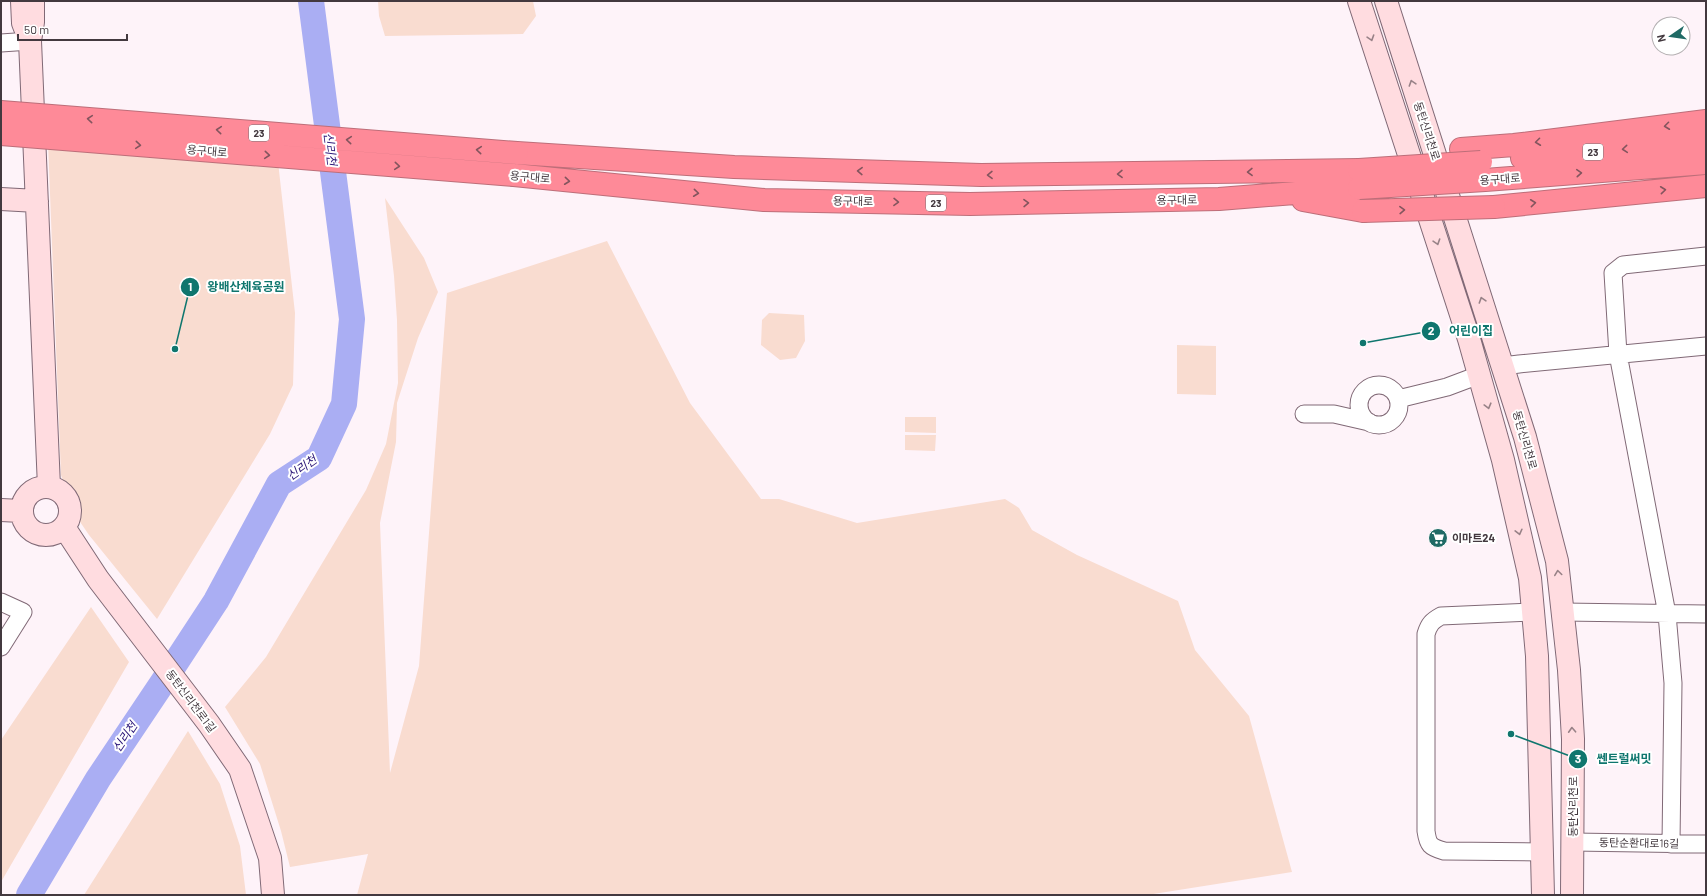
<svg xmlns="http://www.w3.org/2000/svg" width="1707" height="896" viewBox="0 0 1707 896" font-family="Barlow,'Noto Sans KR',sans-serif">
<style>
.green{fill:#f9dcd0}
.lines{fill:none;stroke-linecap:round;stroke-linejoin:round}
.river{stroke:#aaaef3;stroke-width:26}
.street-casing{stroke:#806976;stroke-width:19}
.secondary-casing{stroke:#806976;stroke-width:24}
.highway-casing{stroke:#bd6e79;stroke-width:24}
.street{stroke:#fff;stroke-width:17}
.secondary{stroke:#ffdce0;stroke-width:22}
.highway{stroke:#fe8a98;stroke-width:22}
.highway-bridge-casing{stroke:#bd6e79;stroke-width:24;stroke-linecap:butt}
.highway-bridge{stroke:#fe8a98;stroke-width:22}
.oneway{stroke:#988287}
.oneway2{stroke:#84555e}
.labels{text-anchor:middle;stroke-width:4;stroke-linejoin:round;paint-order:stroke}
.shield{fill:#fff;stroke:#7b7479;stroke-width:1}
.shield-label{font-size:10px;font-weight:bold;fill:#43393f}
.street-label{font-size:11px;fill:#43393f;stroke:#fff}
.poi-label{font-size:11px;font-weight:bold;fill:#43393f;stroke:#fff;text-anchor:start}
.water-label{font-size:12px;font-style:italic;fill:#271275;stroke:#fff}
.leader{fill:none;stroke:#0f766e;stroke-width:1.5}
.callout-dot{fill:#0f766e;stroke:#fff;stroke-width:1.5}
.mark-label{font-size:12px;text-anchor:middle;font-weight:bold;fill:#fff}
.callout-label{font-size:12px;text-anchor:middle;font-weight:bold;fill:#0f766e;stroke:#fff;stroke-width:4;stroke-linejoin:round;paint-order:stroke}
</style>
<rect width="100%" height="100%" fill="#fef3f9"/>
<path class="green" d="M378,1H533L536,16L523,34L385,36L379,16Z
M48,142L277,153L295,313L293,385L270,434L157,619L89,535L74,513L61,475Z
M385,198L424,258L438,292L418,338L397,403L396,442L380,523L390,773L419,666L447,293L607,241L690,403L761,499H779L857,523L1005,499L1019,508L1032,530L1077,555L1178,601L1195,650L1249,716L1292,872L1147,895H357L368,854L290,867L281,831L260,764L225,707L266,657L366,490L386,444L398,383L397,320L394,276Z
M769,313L804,315L805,341L796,358L780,360L761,345L762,320Z
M1177,345L1216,346V395L1177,394Z
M905,417H936V433L905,432Z
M905,435H936L935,451L905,450Z
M91,607L129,662L1,882V740Z
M188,731L220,784L240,846L246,895H84Z"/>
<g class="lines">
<path class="river" d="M29,895L98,779L163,682L216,601L279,484L319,458L344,404L352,319L311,1"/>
<defs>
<path id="street" d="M1,43L30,41
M1503,366L1519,364L1706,346
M1359 405a20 20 0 1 1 40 0a20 20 0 1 1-40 0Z
M1398,399L1447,387L1479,375
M1304,414H1334L1369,422
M1,602L23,612L1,647
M1533,612L1441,616C1432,621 1429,624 1426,634V831C1428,845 1430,847 1444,851L1543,852
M1563,612L1706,614
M1573,842L1706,844
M1671,844L1673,683L1667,614L1618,354L1613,273L1623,265L1706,256"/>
<path id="secondary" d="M22,1L23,23L30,41L33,22V1
M1359,1L1469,339L1503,460L1530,578L1537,656L1543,895
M1386,1L1525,437L1557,561L1569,670L1573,739L1572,895
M30,41L49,487
M1,199L37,201
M22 511a24 24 0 1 1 48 0a24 24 0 1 1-48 0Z
M1,510L21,511
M64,527L98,579L209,724L240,769L270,858L273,895"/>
<path id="highway" d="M1461,149L1514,145L1706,121
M517,153L734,167L981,175L1359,170
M1522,158L1706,142
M514,175L764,200L970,204L1219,199L1359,188
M1485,180L1706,163
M1303,200L1363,211
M1494,207L1706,186"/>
</defs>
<use href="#street" class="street-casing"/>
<use href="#secondary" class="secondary-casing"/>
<use href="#highway" class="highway-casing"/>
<use href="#street" class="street"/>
<use href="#secondary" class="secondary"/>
<use href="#highway" class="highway"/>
<defs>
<path id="highway-bridge" d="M1,112L517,153
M1,134L514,175
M1359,170L1481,162
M1359,188L1485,180
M1363,211L1494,207"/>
</defs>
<use href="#highway-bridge" class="highway-bridge-casing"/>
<use href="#highway-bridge" class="highway-bridge"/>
</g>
<defs><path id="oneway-chevron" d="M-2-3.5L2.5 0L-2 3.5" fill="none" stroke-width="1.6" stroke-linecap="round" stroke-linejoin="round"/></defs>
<g class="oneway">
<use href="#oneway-chevron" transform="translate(1371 38) rotate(72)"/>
<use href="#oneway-chevron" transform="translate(1412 83) rotate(-108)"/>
<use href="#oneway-chevron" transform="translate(1437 242) rotate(72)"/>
<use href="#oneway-chevron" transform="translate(1482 300) rotate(-108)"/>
<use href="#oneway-chevron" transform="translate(1488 406) rotate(75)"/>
<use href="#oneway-chevron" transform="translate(1519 532) rotate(76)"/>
<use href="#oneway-chevron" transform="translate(1558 573) rotate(-98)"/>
<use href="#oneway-chevron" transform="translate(1572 730) rotate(-93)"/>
</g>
<g class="oneway2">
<use href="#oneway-chevron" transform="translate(90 119) rotate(-175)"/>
<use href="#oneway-chevron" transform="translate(1667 126) rotate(173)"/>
<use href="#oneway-chevron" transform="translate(219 130) rotate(-175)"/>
<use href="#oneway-chevron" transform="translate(349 140) rotate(-175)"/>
<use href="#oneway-chevron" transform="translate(1538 142) rotate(173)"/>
<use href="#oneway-chevron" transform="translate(138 145) rotate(5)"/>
<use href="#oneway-chevron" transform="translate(1625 149) rotate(175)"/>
<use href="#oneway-chevron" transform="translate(479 150) rotate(-175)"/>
<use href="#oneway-chevron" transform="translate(267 155) rotate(5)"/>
<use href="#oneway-chevron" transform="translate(397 166) rotate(5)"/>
<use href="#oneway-chevron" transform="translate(860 171) rotate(-178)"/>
<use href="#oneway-chevron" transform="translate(1250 172) rotate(179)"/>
<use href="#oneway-chevron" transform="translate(1579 173) rotate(-4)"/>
<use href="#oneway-chevron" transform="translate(1120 174) rotate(179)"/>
<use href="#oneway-chevron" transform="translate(990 175) rotate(179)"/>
<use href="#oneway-chevron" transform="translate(567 181) rotate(6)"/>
<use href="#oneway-chevron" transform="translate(1663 190) rotate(-6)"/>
<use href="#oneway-chevron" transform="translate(696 193) rotate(6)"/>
<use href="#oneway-chevron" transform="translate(896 202) rotate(1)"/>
<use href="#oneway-chevron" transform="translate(1026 203) rotate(-1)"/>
<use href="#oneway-chevron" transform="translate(1533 203) rotate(-6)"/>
<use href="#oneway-chevron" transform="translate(1402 210) rotate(-2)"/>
</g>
<defs>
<symbol id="supermarket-disc" viewBox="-11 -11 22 22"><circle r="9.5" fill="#1f6a65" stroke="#fff"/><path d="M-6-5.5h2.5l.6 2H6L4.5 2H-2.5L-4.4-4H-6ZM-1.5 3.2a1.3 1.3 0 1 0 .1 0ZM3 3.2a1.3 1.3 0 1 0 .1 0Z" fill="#fff"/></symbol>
</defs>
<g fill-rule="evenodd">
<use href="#supermarket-disc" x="1427" y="527" width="22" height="22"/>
</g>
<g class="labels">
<g class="shield">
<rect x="249" y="125" width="20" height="16" rx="3"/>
<rect x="1583" y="144" width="20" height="16" rx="3"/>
<rect x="926" y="195" width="20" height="16" rx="3"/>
</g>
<g class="shield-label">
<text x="259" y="137">23</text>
<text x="1593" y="156">23</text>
<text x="936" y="207">23</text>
</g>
<g class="street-label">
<text transform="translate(1427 131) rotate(72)" y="4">동탄신리천로</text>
<text transform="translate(207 151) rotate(5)" y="4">용구대로</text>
<text transform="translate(530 177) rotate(5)" y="4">용구대로</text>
<text transform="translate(1500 179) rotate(-4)" y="4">용구대로</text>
<text transform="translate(1177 200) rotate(-1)" y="4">용구대로</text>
<text transform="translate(853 201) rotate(1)" y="4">용구대로</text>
<text transform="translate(1525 440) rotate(74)" y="4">동탄신리천로</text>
<text transform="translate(191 701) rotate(53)" y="4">동탄신리천로1길</text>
<text transform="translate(1573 807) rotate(-90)" y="4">동탄신리천로</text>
<text transform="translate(1639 843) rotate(1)" y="4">동탄순환대로16길</text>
</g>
<g class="poi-label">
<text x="1452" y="542">이마트24</text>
</g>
<g class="water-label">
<text transform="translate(330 149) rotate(83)" y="4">신리천</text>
<text transform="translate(302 468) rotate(-35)" y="4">신리천</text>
<text transform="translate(125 737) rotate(-56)" y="4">신리천</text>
</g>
</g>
<path class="leader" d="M175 349L190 287M1363 343L1431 331M1511 734L1578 759"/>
<g class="callout-dot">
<circle cx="175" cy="349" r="4"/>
<circle cx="1363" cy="343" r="4"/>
<circle cx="1511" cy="734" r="4"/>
<circle cx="190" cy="287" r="10"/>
<circle cx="1431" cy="331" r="10"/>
<circle cx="1578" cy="759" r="10"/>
</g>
<g class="mark-label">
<text x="190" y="291">1</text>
<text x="1431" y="335">2</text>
<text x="1578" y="763">3</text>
</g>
<g class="callout-label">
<text x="246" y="291">왕배산체육공원</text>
<text x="1471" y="335">어린이집</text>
<text x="1624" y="763">쎈트럴써밋</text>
</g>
<rect width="1707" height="896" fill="none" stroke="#43393f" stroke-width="4"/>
<g transform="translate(1671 36) rotate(257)"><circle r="19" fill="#ffffff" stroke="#b4b0b2"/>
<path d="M0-3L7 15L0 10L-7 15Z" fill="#1f6a65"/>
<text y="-6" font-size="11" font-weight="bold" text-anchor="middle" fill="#43393f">N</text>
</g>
<path d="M18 34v6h109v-6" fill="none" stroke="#43393f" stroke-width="2"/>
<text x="24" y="34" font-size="12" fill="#43393f" stroke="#ffffff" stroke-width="3" paint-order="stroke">50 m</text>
</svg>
